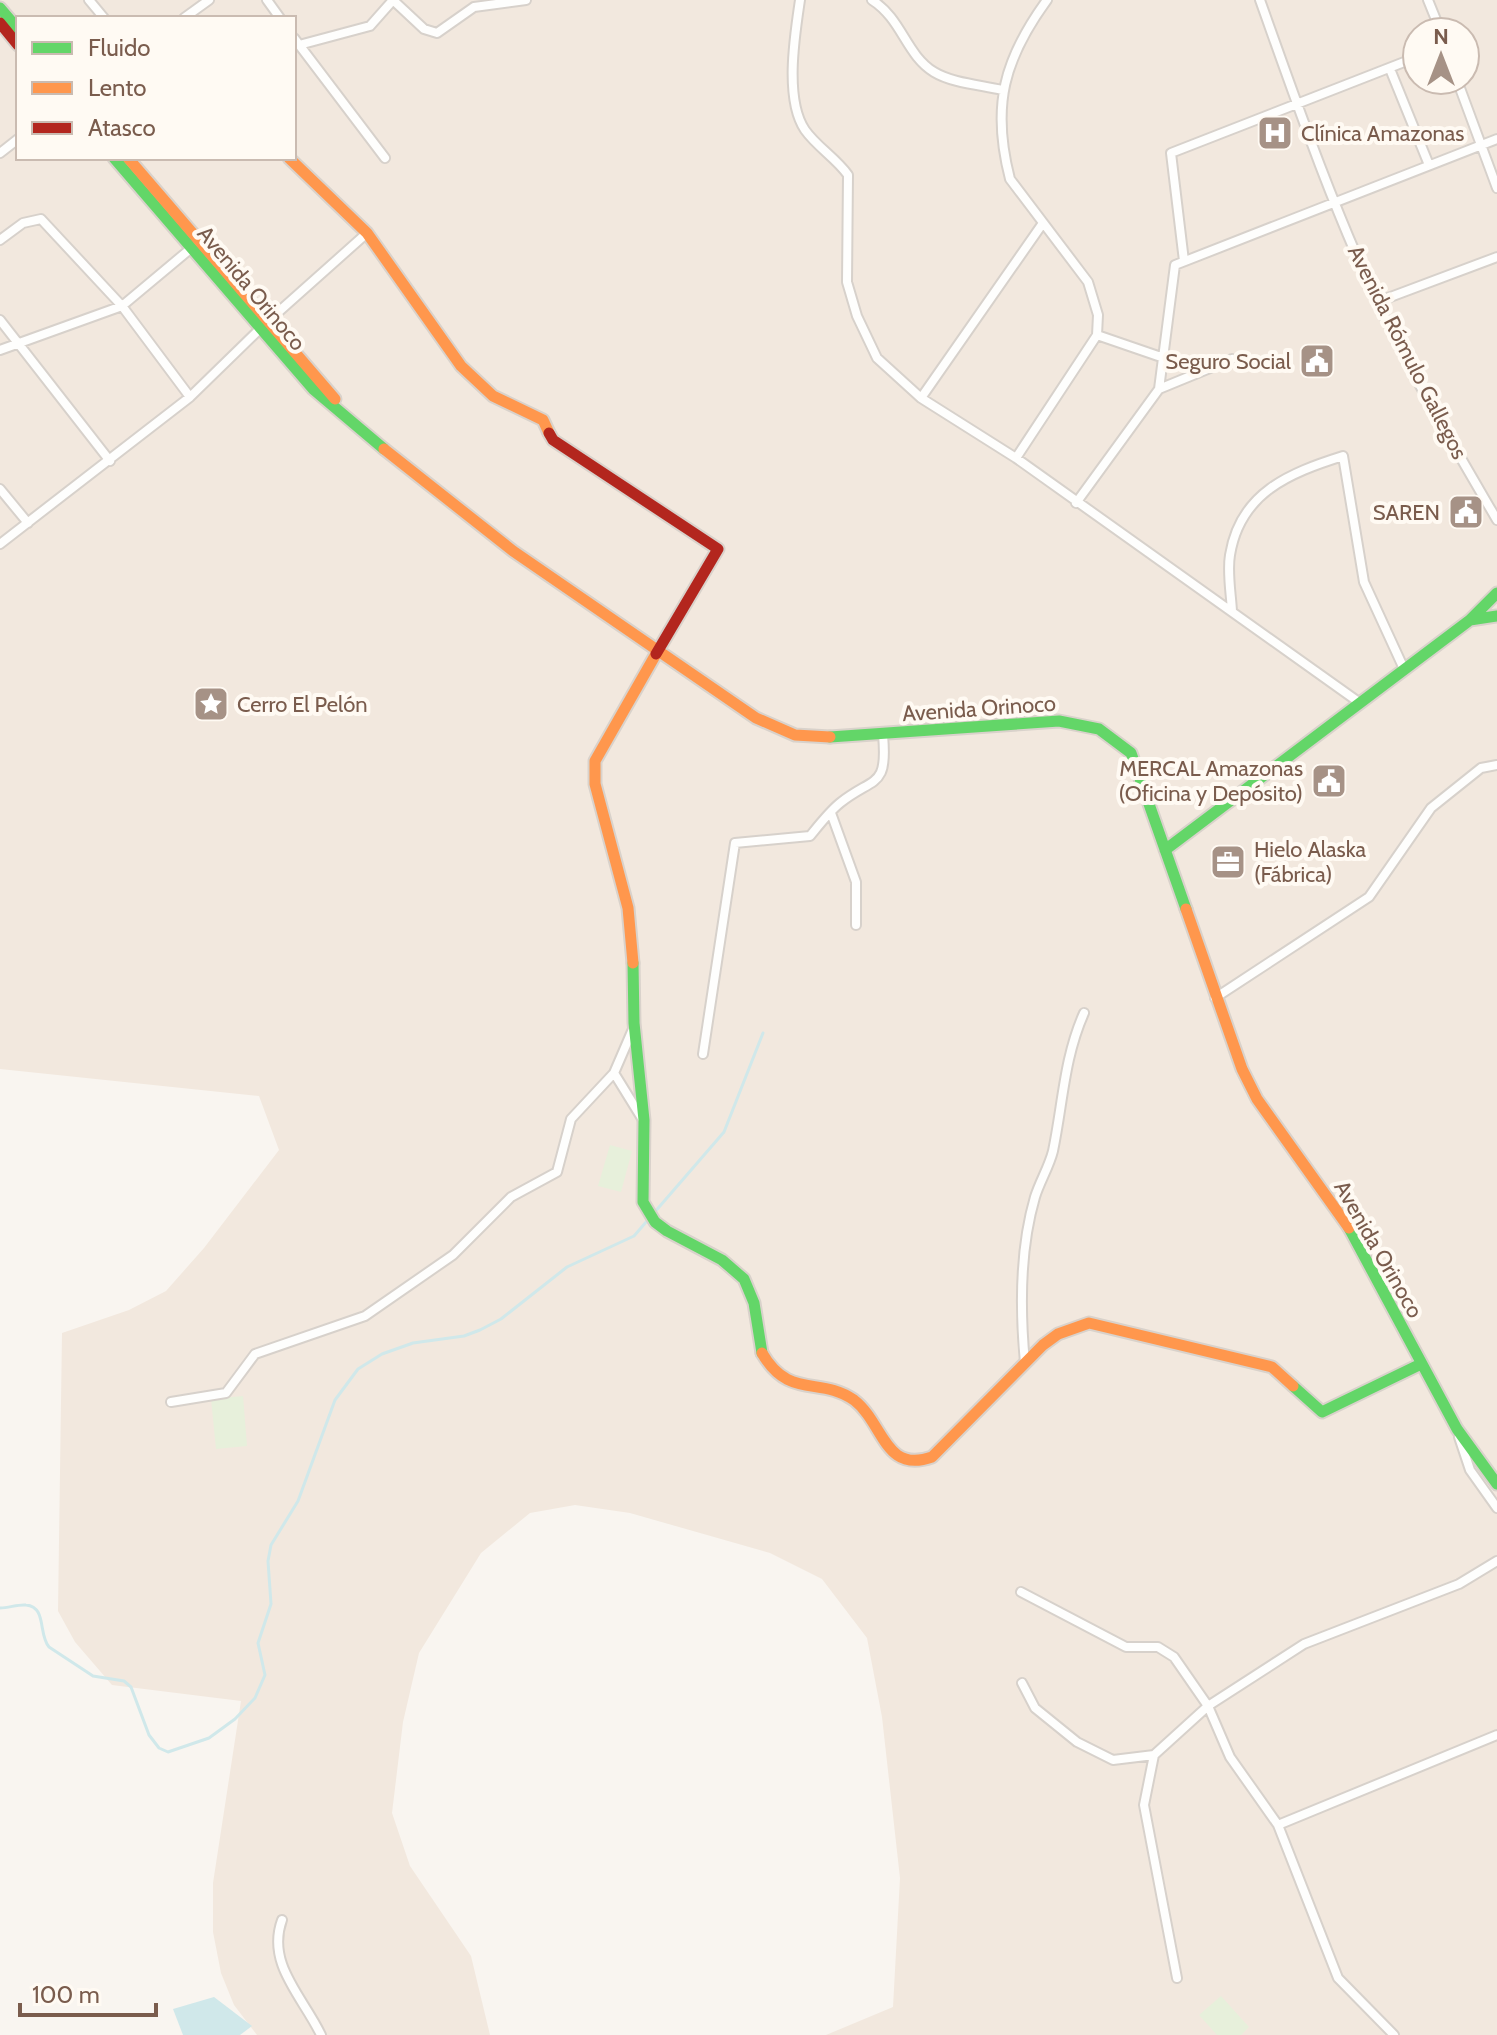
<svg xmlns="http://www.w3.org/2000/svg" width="1497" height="2035" viewBox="0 0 1497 2035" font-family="Cabin,sans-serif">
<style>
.residential{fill:#f2e8de;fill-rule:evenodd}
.green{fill:#e7f0db}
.water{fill:#d0e8ea}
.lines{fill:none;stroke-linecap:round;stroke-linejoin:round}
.stream{stroke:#d0e8ea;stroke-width:3}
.street-casing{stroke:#d7d1cb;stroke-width:12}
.fast-casing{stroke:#d9d2cb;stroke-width:15}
.slow-casing{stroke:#d9d2cb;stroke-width:15}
.jam-casing{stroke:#d9d2cb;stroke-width:15}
.street{stroke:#fefefd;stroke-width:8}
.fast{stroke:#63d668;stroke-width:11}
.slow{stroke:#ff974d;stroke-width:11}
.jam{stroke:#b3261e;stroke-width:11}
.labels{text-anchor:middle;stroke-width:8;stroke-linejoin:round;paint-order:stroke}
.poi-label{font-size:22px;fill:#7a5c4d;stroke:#fffaf3;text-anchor:start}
.street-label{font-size:22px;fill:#7a5c4d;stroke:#fffaf3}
</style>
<rect width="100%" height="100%" fill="#f9f5f0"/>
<path class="residential" d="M0,0H1497V2035H826L893,2007L900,1878L882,1717L867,1638L822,1579L770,1553L630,1513L575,1505L530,1513L481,1553L419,1653L403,1722L392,1813L410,1866L471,1956L490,2035H257L234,2005L221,1973L213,1932V1883L241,1701L112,1685L75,1642L58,1611L62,1333L129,1310L166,1291L204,1248L279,1150L259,1096L0,1069ZM18,18H294V158H18ZM1417,32H1465V80H1417Z"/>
<path class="green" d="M610,1145L632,1151L621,1192L598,1186Z
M243,1396L247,1446L216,1449L211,1399Z
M1221,1996L1249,2027L1241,2035H1217L1199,2015Z"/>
<path class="water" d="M214,1997L252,2026L240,2035H183L173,2009Z"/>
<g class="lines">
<path class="stream" d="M0,1608C9,1608 18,1604 26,1605C47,1607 38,1634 49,1647L93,1676L124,1681L131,1687L149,1735L159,1748L168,1752L209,1738L235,1719L255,1698L265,1675L258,1643L271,1604L268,1561L271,1545L298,1501L335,1400L358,1369L382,1354L413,1343L464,1336L480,1330L501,1319L567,1267L634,1236L724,1132L763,1033"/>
<defs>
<path id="street" d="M89,0L104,18
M267,0L280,18
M393,0L424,29L437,33L474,7L526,0
M800,0C795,34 784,99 805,130C817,147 836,158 848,175L847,282L857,316L877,358L921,398L1016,458L1360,703
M872,0C902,19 906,55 934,72C952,83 981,85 1002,90
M1260,0C1296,101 1331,203 1377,301C1412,376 1455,448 1497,520
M1428,0L1441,32
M184,18L209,0
M294,38L385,158
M299,45L370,26L393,0
M1390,69L1429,165
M1457,80L1497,188
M0,153L18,139
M0,240L23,223L41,219L122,306L190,397
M1184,261L1171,153L1417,57
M1377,302L1497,257
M0,320L110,461
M1097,335L1161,357
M0,350L122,306L195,245
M1159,389L1232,359
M921,398L1043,223
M1016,458L1097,335L1098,315L1088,282L1010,179C991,106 1004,59 1047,0
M0,489L28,523
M1076,503L1159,389L1175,265L1497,139
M0,544L190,397L266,323L367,233
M1232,611C1231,593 1227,572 1230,555C1240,493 1289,473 1343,456L1364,582L1404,669
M831,813L856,882V925
M1215,998L1369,897L1431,808L1481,768L1497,765
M703,1054L735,843L810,836C819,825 829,812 840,803C874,776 888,789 883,735
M614,1073L643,1120
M1025,1363C1020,1310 1020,1248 1035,1197C1040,1181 1049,1167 1053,1151C1063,1103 1064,1058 1084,1013
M171,1402L226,1393L255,1354L365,1316L453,1255L511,1197L557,1172L571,1119L614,1073L633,1029
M1459,1437L1470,1470L1497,1508
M1021,1592L1126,1647H1158L1174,1657L1208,1706L1230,1757L1278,1825L1338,1978L1394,2035
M1022,1683L1035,1708L1077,1742L1113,1760L1154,1755
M1278,1825L1497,1735
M282,1920C266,1964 303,1997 321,2035
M1177,1978L1144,1805L1154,1755L1208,1706L1304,1644L1459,1584L1497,1561"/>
<path id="fast" d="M0,8L18,29
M114,158L313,389L384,449
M1470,620L1497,616
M830,737L1059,721L1099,729L1131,753L1186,909
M1165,850L1470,620L1497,593
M633,963L634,1023L644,1120L643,1202L655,1222L667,1231L722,1260L744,1279L754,1303L762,1353
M1349,1228L1457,1429L1497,1484
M1293,1386L1322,1412L1421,1364"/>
<path id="slow" d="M128,158L335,399
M289,158L367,233L461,366L493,396L543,420L549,433
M384,449L513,551L756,718L795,735L830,737
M1186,909L1242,1069L1257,1099L1349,1228
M633,963L628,908L595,784V761L656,654
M762,1353C789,1400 820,1376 854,1400C884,1423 884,1474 932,1457L1043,1345L1058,1334L1089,1323L1272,1367L1293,1386"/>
<path id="jam" d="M0,23L18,45
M549,433L553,440L718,549L656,654"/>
</defs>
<use href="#street" class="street-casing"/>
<use href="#fast" class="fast-casing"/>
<use href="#slow" class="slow-casing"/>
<use href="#jam" class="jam-casing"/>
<use href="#street" class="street"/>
<use href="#fast" class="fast"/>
<use href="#slow" class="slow"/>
<use href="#jam" class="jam"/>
</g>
<defs>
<symbol id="hospital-square" viewBox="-11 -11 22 22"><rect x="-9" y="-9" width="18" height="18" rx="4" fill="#a69286" stroke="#fffaf3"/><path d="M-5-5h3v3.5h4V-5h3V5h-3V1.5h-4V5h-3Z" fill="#fff"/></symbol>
<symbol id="civic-square" viewBox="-11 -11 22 22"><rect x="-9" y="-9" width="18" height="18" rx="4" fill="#a69286" stroke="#fffaf3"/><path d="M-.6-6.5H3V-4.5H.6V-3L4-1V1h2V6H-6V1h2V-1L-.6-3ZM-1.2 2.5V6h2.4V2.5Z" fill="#fff"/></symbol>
<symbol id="sight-square" viewBox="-11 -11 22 22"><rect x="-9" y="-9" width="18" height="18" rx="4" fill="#a69286" stroke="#fffaf3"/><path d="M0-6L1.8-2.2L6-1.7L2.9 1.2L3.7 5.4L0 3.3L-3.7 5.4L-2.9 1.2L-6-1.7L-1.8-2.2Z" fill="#fff"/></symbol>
<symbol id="office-square" viewBox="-11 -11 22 22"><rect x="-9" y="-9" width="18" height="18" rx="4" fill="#a69286" stroke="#fffaf3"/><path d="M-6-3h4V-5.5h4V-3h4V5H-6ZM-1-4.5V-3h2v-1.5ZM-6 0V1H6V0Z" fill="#fff"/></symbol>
</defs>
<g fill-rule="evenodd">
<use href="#hospital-square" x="1255" y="113" width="40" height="40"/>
<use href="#civic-square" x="1297" y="341" width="40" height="40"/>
<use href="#civic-square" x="1446" y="492" width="40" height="40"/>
<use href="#sight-square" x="191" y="684" width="40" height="40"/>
<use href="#civic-square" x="1309" y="761" width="40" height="40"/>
<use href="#office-square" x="1208" y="842" width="40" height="40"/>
</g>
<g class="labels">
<g class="poi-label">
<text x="1301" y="141">Clínica Amazonas</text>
<text x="1291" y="369" text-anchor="end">Seguro Social</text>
<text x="1440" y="520" text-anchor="end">SAREN</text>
<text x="237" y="712">Cerro El Pelón</text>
<text x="1303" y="776" text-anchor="end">MERCAL Amazonas<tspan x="1303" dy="25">(Oficina y Depósito)</tspan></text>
<text x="1254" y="857">Hielo Alaska<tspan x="1254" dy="25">(Fábrica)</tspan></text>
</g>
<g class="street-label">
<text transform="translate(252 288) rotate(50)" y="8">Avenida Orinoco</text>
<text transform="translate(1408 352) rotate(63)" y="8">Avenida Rómulo Gallegos</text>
<text transform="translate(979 708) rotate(-4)" y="8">Avenida Orinoco</text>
<text transform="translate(1379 1249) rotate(60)" y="8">Avenida Orinoco</text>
</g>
</g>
<rect x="16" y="16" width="280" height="144" fill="#fffaf3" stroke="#cabbb1" stroke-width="2"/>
<rect x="32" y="42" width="40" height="12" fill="#63d668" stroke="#cabbb1" stroke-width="2"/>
<text x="88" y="56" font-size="24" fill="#7a5c4d">Fluido</text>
<rect x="32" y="82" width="40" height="12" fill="#ff974d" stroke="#cabbb1" stroke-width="2"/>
<text x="88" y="96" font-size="24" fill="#7a5c4d">Lento</text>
<rect x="32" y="122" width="40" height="12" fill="#b3261e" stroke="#cabbb1" stroke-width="2"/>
<text x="88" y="136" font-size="24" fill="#7a5c4d">Atasco</text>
<g transform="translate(1441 56)"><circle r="38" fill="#fffaf3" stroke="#cabbb1" stroke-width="2"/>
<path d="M0-6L14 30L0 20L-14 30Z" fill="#a69286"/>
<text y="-12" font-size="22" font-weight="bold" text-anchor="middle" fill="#7a5c4d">N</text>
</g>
<path d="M20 2003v12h136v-12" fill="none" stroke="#7a5c4d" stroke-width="4"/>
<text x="32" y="2003" font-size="24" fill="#7a5c4d" stroke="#fffaf3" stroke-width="6" paint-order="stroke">100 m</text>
</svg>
